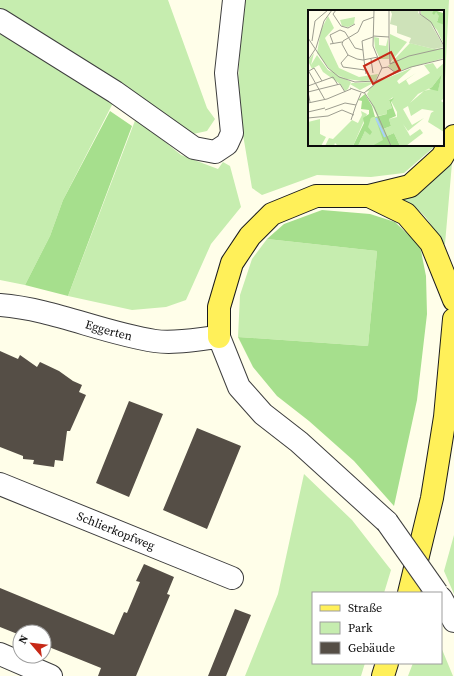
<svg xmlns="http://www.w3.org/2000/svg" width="454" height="676" viewBox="0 0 454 676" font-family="'Source Serif 4',serif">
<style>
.green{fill:#c6edaf}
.forest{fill:#a6df8d}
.building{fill:#554e46}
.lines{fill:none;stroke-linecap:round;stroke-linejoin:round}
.minor-casing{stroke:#3e3e3e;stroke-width:24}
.primary-casing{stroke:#1c1c1c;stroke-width:24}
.minor{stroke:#fff;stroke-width:22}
.primary{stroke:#fff059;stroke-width:22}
.minor-bridge-casing{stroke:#3e3e3e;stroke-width:24;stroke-linecap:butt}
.minor-bridge{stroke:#fff;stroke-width:22}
.labels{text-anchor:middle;stroke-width:4;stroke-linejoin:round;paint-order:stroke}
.street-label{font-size:12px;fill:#0b0b0b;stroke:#fff}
.inset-river{fill:none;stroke:#a8d0fc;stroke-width:2}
.inset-road{fill:none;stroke:#9d9d90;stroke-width:1}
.view{fill:#c72917;fill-opacity:0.15;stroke:#c72917;stroke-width:2}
.inset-edge{fill:none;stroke:#0b0b0b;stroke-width:2}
</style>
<rect width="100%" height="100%" fill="#fffee9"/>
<path class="green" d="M0,0H168L207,108L215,119L207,131L193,134L55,41L0,8Z
M243,0H449L443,118V11H309V145H435L434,147L404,173L371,177L317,175L262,195L252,188L237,99Z
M0,34L22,43L113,103L63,200L50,236L25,285L0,280Z
M136,118L181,155L218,169L223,162L230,166L241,207L211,244L186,300L166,307L132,310L68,296Z
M448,160L452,163L445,244H440C431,221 423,210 401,199Z
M267,239L377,251L368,346L238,337L240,295L252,259Z
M304,474L352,520L391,570L384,593H313V663H365L361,676H245L278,594Z
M454,535V594L444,571Z
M441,647L453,676H408L413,663H441Z"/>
<path class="forest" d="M110,111L132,126L68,296L25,285L50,236L63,200Z
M322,210L370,214L395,222L420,246L426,276L427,314L417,400L394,506L354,461L309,421L277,396L253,367L238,337L368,346L377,251L267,239L284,224Z"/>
<path class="building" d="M0,351L18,359L20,355L37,367L40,362L59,371L73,381L82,385L79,392L86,395L70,431H67L63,461L55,460L54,467L33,464L34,460L23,459V456L0,447Z
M129,401L163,414L129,497L96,483Z
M197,428L241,446L207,529L163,510Z
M144,564L174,577L167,594L170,595L136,676H98L101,668L44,645V632H20V635L0,627V588L114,635L124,612L127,613L140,582L136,581Z
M235,609L251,615L226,676H208Z"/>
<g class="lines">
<defs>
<g id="minor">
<path d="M0,20L115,92L194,148L215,152L227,144L232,133L226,73L234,0"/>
<path id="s1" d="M0,305C53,309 102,333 155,341C175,344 198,339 219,337L239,387L263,414L299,442L387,522"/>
<path id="s2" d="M0,484L232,578"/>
<path d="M441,598L454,621"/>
<path d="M0,654L51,676"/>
</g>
<path id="primary" d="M369,196L406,214L431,243L454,300
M219,337V307L232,263L250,236L272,214L316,196H369L410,186L442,157L454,136
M409,593L432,498L445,417L454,319
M383,676L387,663"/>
</defs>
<use href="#minor" class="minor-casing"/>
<use href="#primary" class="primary-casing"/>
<use href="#minor" class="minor"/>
<use href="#primary" class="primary"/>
<defs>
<path id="minor-bridge" d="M387,522L437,593"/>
</defs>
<use href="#minor-bridge" class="minor-bridge-casing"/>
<use href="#minor-bridge" class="minor-bridge"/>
</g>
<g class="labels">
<g class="street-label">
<text dy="4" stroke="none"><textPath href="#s1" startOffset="112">Eggerten</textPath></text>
<text dy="4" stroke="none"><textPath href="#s2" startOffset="125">Schlierkopfweg</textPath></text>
</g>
</g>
<g transform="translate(308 10)">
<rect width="136" height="136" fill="#fffee9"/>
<path d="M113,0H126L124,3L128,2L132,6L129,11L136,15V35L129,20L113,4ZM20,6L26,18L17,28L31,58L51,67L70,64L68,70L54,71L38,69L24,62L9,43L13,20ZM47,7L46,14L40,17L34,16L32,10ZM82,24L99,32L82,53ZM66,27L71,28V35L78,36L80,28L81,49H72L67,38ZM102,33L126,39L136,38V48L87,62L80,56ZM6,43L3,55L9,45L20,60L43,72L40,79L37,81L32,74L15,62L11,55L4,59L0,51ZM125,53L129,59L136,53V88L133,91L136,93V122L120,112L123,103L126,101L114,99L103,106L100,96L95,99L104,115L116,108L100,121L95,114L98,119L102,126L112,119L115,123L98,136H92L86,123L79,126L75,119L83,116L81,109L89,107V102L102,93L89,102L83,91L85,87L81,90L84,98L79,100V104L69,106L59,84L61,81L57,82L69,72L104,58L89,71L91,74L108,63L98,70L101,75L122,63L116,55ZM134,64L130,80L124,79L116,81L102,93L110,84L124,77ZM67,72L52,80L42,74L44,73ZM53,101L59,104L45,136H30L27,133L26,136H17L21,128L25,129L44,110L50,113L54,105ZM67,107L76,130L69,135L50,136L63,108ZM12,109V124L18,127L13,136L0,135V112Z" fill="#c6edaf" fill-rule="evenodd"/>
<path d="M126,0L135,3L136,15L129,12L131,6L128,2L126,5L124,3ZM134,64L130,81L121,79L111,85L124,77ZM57,84L64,96L67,107L79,104V100L84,98L81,90L86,88L83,92L88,106L81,109L83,116L75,119L79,126L86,123L92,136H64L75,130L67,107L63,108L60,117L64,122L62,125L57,121L50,136H45L56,113L55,108L61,104V100L53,99L54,91L50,90Z" fill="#a6df8d"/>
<path d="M82,0H111L110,3L120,9L136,37L126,39L101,33L103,28L89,23V16L82,14L84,4Z" fill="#cee2b9"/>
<path class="inset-river" d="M68,108L77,127"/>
<path class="inset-road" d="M28,0L25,4L33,16L40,18L47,14M112,0V4L123,12L136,36M66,7L55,11L50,22L35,31L34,34L40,45L49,49L55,50L70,47M65,26L81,27V0M81,27L82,54L101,46L136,38M0,28L20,58L31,67L47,72L68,71L103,57L136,49M4,31L7,11L20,0M25,33L22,25L32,20L37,22L47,38L55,40M22,34L34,32M40,45L33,53L35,57L57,60M63,49L65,63M0,50L8,38L16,11L24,0M56,50L54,31L65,27M56,50L58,64M74,58L80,57L88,63M0,60L17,90M1,61L6,58L14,71M0,76L25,67L30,75M42,78L56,83L66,75L74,58L65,36L66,0M56,82L66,97L83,136M2,92L0,82L32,74L37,82M0,93L19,89L43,79M17,100L37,93L48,95L53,83M0,102L17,98M0,108L20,106L34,100L46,105M43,110L48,95"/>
<path class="view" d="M83,42L92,60L65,74L56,56Z"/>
<rect width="136" height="136" class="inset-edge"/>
</g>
<rect x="312" y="592" width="130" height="72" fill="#ffffff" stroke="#9d9d9d"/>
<rect x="320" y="605" width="20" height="6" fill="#fff059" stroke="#9d9d9d"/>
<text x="348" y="612" font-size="12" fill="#0b0b0b">Straße</text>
<rect x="320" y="622" width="20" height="12" fill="#c6edaf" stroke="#9d9d9d"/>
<text x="348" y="632" font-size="12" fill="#0b0b0b">Park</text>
<rect x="320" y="642" width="20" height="12" fill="#554e46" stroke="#9d9d9d"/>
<text x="348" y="652" font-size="12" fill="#0b0b0b">Gebäude</text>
<g transform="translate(32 644) rotate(298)"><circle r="19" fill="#ffffff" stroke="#9d9d9d"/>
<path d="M0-3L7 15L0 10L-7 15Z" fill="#c72917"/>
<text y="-6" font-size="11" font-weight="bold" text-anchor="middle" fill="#0b0b0b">N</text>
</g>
</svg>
